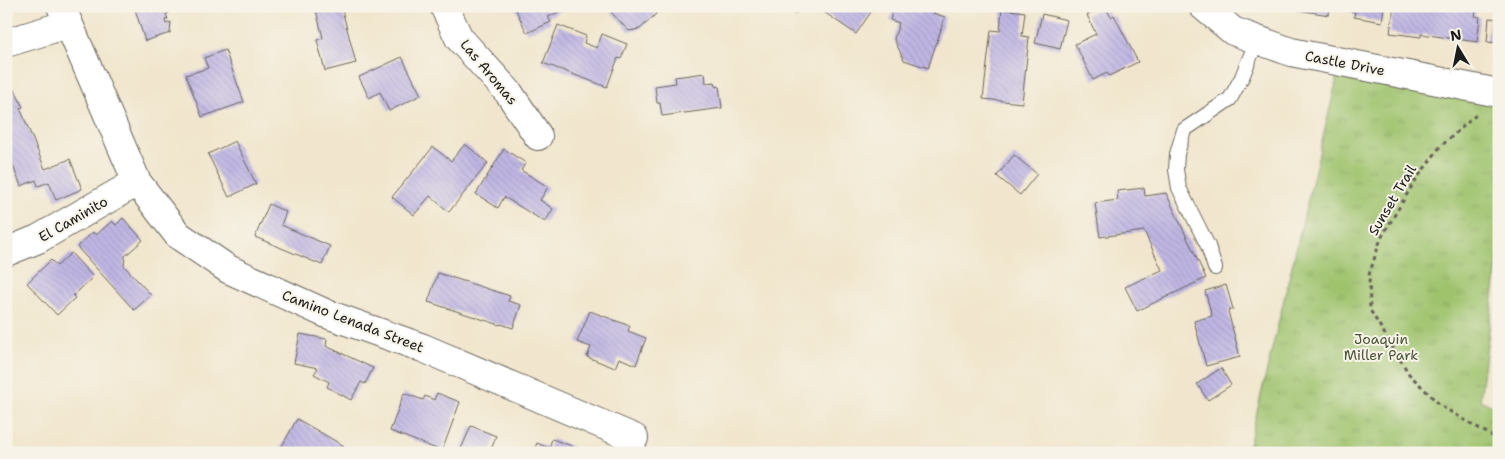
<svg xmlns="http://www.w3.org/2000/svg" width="1505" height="459" viewBox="0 0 1505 459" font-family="'Shantell Sans',sans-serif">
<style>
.park{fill:url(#park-tufts);stroke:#5e7044}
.building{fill:url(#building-back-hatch)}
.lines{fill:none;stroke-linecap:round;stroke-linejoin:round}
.lane-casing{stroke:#67635a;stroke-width:16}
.street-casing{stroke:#67635a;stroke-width:30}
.path{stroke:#67635a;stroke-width:3;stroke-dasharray:4 4;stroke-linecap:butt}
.lane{stroke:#fff;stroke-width:14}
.street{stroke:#fff;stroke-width:28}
.labels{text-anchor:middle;stroke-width:4;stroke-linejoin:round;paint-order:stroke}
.street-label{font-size:14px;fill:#1c1c1c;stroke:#f7f3e8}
.park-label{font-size:14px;fill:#4a5638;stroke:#f7f3e8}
</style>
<defs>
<pattern id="park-tufts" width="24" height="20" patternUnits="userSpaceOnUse" patternTransform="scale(1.25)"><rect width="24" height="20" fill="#9fc36d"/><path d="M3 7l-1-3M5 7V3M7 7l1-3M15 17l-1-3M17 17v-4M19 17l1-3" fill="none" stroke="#88a75e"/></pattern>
<pattern id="building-back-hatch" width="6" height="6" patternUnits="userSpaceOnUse" patternTransform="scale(1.25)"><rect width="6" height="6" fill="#c0b6e4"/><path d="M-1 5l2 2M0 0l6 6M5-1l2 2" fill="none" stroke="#a49cc3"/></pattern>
</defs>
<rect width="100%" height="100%" fill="#f7f3e8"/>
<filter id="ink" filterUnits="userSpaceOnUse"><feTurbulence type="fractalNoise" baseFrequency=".02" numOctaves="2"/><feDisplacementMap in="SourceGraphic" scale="10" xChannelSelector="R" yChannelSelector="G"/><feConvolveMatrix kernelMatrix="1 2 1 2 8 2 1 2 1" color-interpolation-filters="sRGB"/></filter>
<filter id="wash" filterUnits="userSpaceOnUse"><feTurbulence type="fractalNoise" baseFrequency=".0096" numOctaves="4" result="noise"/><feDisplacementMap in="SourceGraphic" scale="20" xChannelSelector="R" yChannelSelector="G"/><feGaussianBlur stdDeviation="1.12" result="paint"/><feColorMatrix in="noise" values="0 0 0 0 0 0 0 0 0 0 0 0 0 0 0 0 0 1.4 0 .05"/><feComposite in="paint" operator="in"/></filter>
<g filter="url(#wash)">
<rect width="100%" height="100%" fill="#f1e6cd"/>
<path class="park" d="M1341,62L1499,93V252L1480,400L1499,409V453H1247Z"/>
<g id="blocks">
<path class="building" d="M134,6H167L169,13L166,14L168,19L165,20L166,24L171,22L170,33L145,41Z
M315,6H341L356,63L325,71L317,40L323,38Z
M514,6H571L548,17L551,22L527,33Z
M617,6H649L656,14L640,29L629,31L611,12Z
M786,6H798L796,13L785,11Z
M823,6H875L856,34L821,10Z
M894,6H911L910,9L923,13L924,10L945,17L928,68L904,60L894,39L899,23L890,20Z
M1105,6L1111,17L1114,15L1138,62L1109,76L1107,73L1093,80L1075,44L1096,34L1087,15Z
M1299,6H1330L1329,15L1298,10Z
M1344,6H1384L1382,22L1354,17L1355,12L1343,10Z
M1394,6H1477L1475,16L1480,17L1477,42L1421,34V37L1390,33Z
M1002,9L1025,12L1022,36L1029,37L1022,103L983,99L991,30L1000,31Z
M1042,14L1067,20L1060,49L1035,43Z
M1489,18L1499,19V43L1487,42Z
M558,25L586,36L584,43L597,48L602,34L627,44L621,59L618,58L607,87L543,63Z
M225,50L244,102L202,117L186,75L208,68L204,58Z
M402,57L421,95L389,111L380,92L369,98L359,77Z
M705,73L706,83L715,82L716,87L719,86L722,108L662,116L660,103H657L655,86L676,83L675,77Z
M15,90L23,107L20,108L45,169L70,159L82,189L56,200L49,182L38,186L36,180L21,186L6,149V94Z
M235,141L256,184L229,197L208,154Z
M465,144L488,163L449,212L430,196L414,215L392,197L433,147L451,161Z
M504,149L526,163L521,170L548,187L540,200L553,209L545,222L504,197L498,208L476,194Z
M1014,155L1037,174L1020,195L997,176Z
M1144,188L1145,196L1166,193L1206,278L1137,311L1125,287L1162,270L1144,231L1100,237L1095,203L1118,200L1117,191Z
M269,204L286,212L281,225L330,246L322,265L255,237Z
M123,218L143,240L125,256L124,266L151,295L134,310L77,247L93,232L96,235L112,221L116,225Z
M71,253L93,277L73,296L75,298L57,315L27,283L51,260L57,266Z
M438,273L510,296L508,301L521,305L513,328L501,324L500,325L428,302Z
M1226,285L1233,309L1228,311L1240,357L1206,366L1194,321L1212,316L1205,291Z
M590,311L630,326L628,331L646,338L636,365L619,358L615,368L587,357L591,347L577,342Z
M300,334L327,339L326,346L373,368L365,384L361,382L351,400L327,387L329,382L314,374L318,368L294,363Z
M1221,368L1231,385L1208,400L1197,384Z
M404,393L423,400L425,396L434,400L437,393L460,402L442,451L390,431Z
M297,419L344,446L340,453H278Z
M471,426L496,436L490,453H457L459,448L461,449Z
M552,439L572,446L571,450L577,453H533L537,443L549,448Z"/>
</g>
</g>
<g filter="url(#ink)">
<use href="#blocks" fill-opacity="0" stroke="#67635a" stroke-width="1"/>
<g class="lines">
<defs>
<path id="lane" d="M1215,268L1208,246L1179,188L1176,170L1177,154L1184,130L1230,99L1242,77L1257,40"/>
<path id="street" d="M61,6L137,182L178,235L228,269L327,314L423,348L634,438
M444,6L459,38L509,93L538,136
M1203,6L1233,31L1291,52L1499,93
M6,43L68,24
M6,252L38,239L137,182"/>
</defs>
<use href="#lane" class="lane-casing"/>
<use href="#street" class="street-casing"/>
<path class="path" d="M1476,115L1440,147L1413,184L1381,238L1369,275L1370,310L1409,374L1441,406L1499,440"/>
<use href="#lane" class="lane"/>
<use href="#street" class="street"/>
</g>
</g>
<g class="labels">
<g class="street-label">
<text transform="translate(1345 63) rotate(11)" y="5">Castle Drive</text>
<text transform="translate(489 72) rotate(50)" y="5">Las Aromas</text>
<text transform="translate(1392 200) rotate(-59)" y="5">Sunset Trail</text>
<text transform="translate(73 219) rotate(-30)" y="5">El Caminito</text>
<text transform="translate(353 321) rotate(21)" y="5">Camino Lenada Street</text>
</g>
<g class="park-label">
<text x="1381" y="344">Joaquin<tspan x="1381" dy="16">Miller Park</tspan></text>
</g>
</g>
<rect width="1505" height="459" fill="none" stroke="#f7f3e8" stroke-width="25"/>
<g transform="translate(1458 48) rotate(350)" stroke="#f7f3e8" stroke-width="4" paint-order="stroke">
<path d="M0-4L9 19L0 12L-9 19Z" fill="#1c1c1c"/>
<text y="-8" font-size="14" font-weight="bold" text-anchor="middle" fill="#1c1c1c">N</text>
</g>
</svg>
